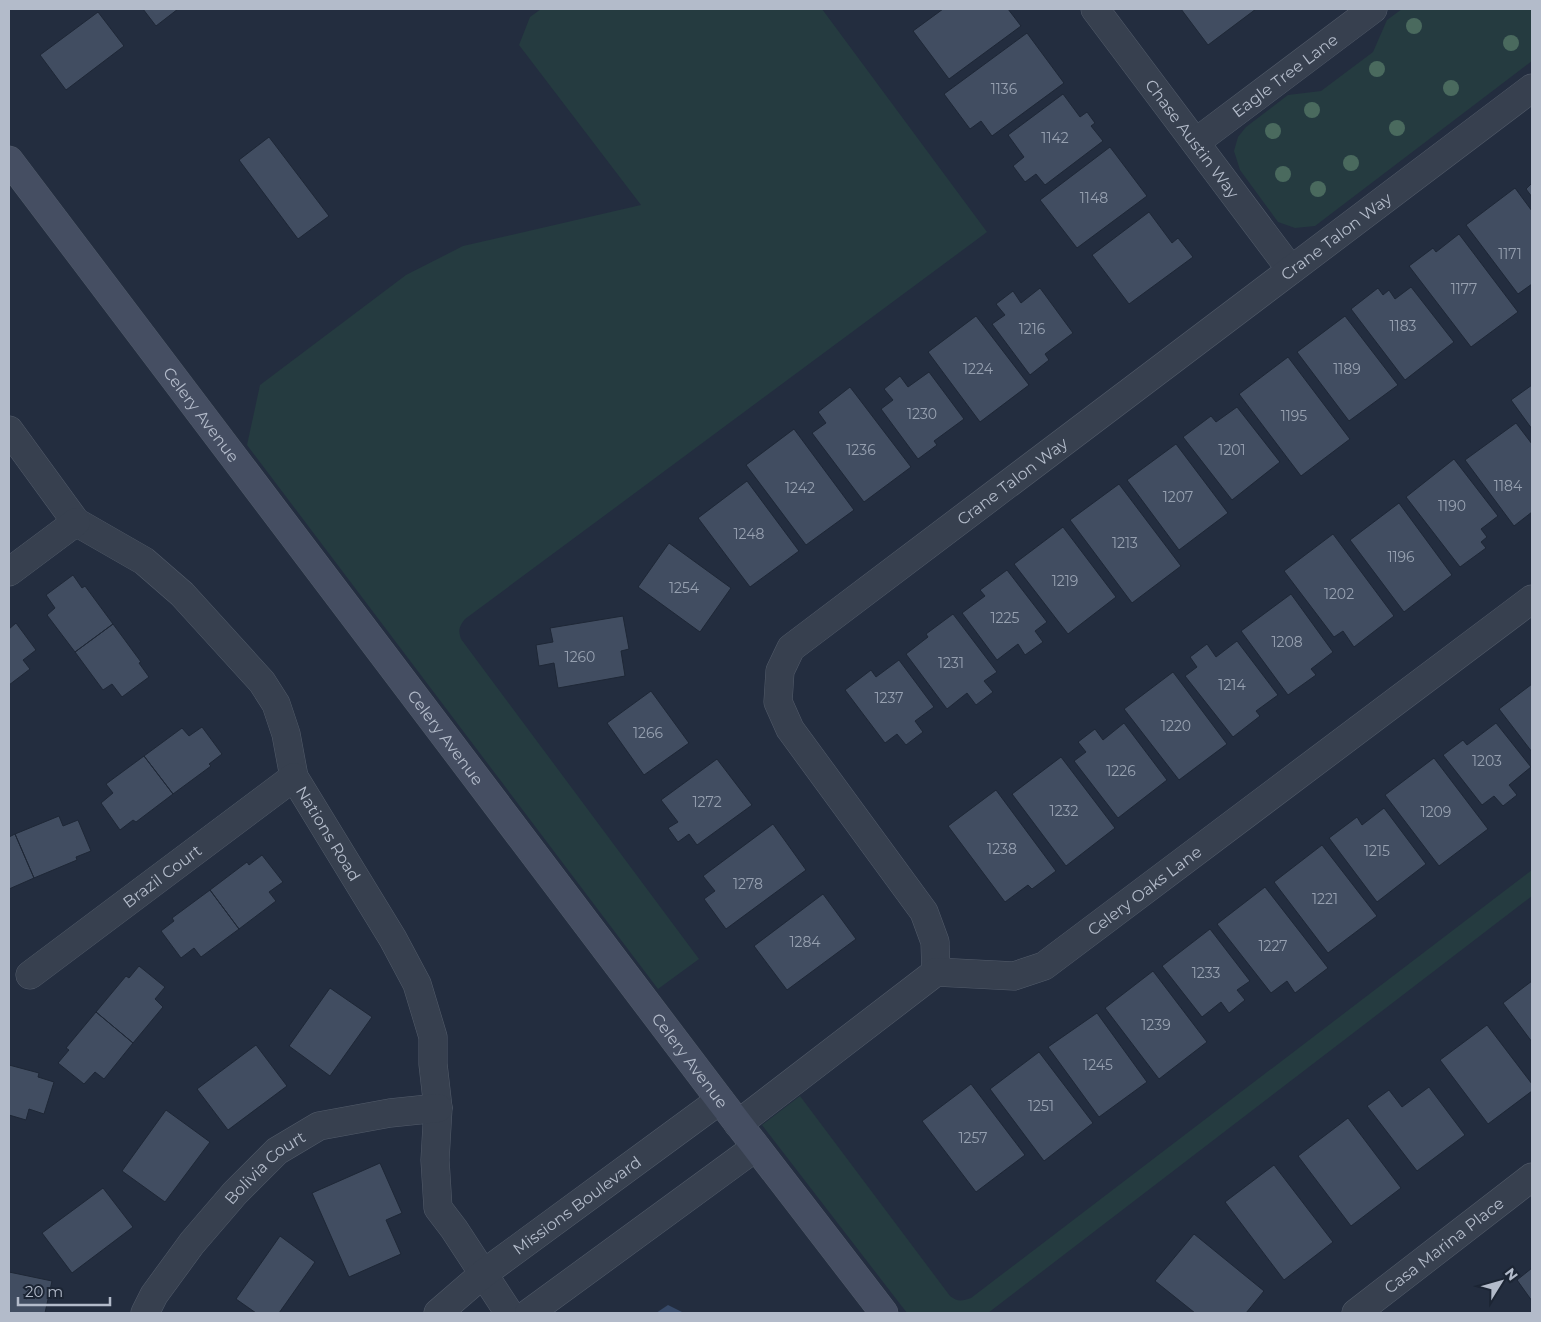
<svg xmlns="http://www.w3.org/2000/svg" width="1541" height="1322" viewBox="0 0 1541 1322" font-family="Montserrat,sans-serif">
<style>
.green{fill:#253b40}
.water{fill:#374a69}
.building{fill:#414d61;stroke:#1e2736}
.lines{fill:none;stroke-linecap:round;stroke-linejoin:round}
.street-casing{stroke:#525b6a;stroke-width:29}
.secondary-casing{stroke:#525b6a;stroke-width:29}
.street{stroke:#37404f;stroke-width:28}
.secondary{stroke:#454e62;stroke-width:28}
.tree{fill:#4a6a5e}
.labels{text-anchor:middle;stroke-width:4;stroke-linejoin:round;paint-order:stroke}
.number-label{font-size:14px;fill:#96a0b0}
.street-label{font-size:16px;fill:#b3bbca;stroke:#1c2534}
</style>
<rect width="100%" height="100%" fill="#232d3f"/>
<path class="green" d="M541,9H822L987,232L465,619C459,627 458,630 461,639L699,959L658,989L247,445L260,385L406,275L463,246L641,205L519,45L530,17Z
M1402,9H1532V61L1315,226L1295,228L1278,222L1240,170L1234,151L1238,137L1246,127L1288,95L1321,91L1373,52L1387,20Z
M1532,870V896L988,1313H907L762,1125L800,1096L950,1296C958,1302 962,1301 971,1298Z"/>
<path class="water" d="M668,1305L684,1313H656Z"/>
<path class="building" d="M143,9H178L156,26Z
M943,9H1008L1021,26L949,79L913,31Z
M1181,9H1256L1208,45Z
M98,12L124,46L66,90L40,55Z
M1027,33L1064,83L992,136L981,121L970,129L944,94Z
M1063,94L1080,117L1087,112L1095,123L1091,126L1103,141L1045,185L1036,174L1025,182L1013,166L1024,157L1008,135Z
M269,137L329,216L298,239L239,160Z
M1110,147L1147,196L1077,248L1040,200Z
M1532,183V197L1526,189Z
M1515,188L1532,211V284L1518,294L1466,225Z
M1149,212L1172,243L1178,238L1193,257L1129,304L1092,255Z
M1459,234L1518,312L1471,347L1409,266L1433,248L1436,252Z
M1411,287L1454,342L1405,380L1351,309L1378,288L1383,295L1389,290L1395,299Z
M1040,288L1073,333L1045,354L1049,360L1030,375L992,324L1005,315L996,304L1013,291L1021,303Z
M976,316L1029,385L980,422L928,352Z
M1345,316L1398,385L1349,421L1297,352Z
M1288,357L1350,439L1301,476L1239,394Z
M929,372L964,419L934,441L937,445L918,459L881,409L893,400L884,389L900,376L908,387Z
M1532,385V429L1511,400Z
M850,387L911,467L864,502L812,433L826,423L818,412Z
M1237,407L1280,462L1232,500L1183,437L1211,416L1216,422Z
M1516,423L1532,444V512L1514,526L1465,460Z
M794,429L854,510L806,545L746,465Z
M1176,444L1228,513L1179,550L1127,480Z
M1454,459L1498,516L1481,529L1487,537L1481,542L1486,548L1460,567L1406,497Z
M747,481L799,551L750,587L698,518Z
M1119,484L1181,566L1132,603L1070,520Z
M1399,503L1452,575L1404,612L1350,540Z
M1063,527L1116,597L1068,634L1014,564Z
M1333,534L1394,616L1354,647L1343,631L1334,637L1284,571Z
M669,543L731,588L700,632L638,587Z
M1007,570L1047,622L1035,631L1043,642L1025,655L1018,644L997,660L962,613L985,596L980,590Z
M73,575L82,588L85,586L113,624L75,652L47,615L55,608L46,595Z
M1291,594L1333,652L1311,669L1316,675L1288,695L1241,631Z
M953,614L997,672L984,681L993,692L976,705L967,693L947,709L906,654L928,637L926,634Z
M623,616L629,649L621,651L625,676L558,688L554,663L539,666L536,645L553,642L550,628Z
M16,623L36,650L23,660L30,669L9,685V629Z
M113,624L141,662L139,663L149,677L122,697L112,684L103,690L75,652Z
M1237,641L1278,695L1256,711L1260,716L1233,737L1185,676L1197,667L1190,657L1207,644L1216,657Z
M899,660L934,707L915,721L923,732L906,745L897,734L885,743L845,690L871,670L876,677Z
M1173,672L1227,744L1179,780L1124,709Z
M1532,684V752L1499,709Z
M651,691L689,743L644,775L607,723Z
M1124,723L1167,780L1118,818L1074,761L1086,752L1078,742L1095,729L1103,740Z
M1496,723L1531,767L1509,785L1517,795L1503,806L1494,796L1482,805L1443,755L1463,740L1467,745Z
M202,727L222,754L209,764L211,766L173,794L144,756L182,728L189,736Z
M144,756L173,794L136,822L133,820L120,830L101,803L113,793L106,784Z
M1061,757L1115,828L1066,866L1012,794Z
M1434,758L1488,829L1439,866L1385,795Z
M717,759L752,805L697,845L689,834L678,842L668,828L678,822L661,800Z
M996,790L1056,871L1032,889L1028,885L1005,902L948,826Z
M1384,808L1426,864L1377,902L1329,838L1357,817L1362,825Z
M59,816L63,826L78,820L91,851L76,857L77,860L34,878L15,834Z
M773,824L806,870L726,929L704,899L715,891L703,876Z
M15,834L34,878L9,889V837Z
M1322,845L1377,916L1328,953L1274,882Z
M262,855L283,882L269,892L276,901L239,929L210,890L247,862L249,865Z
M1265,887L1328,968L1295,993L1287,981L1271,993L1217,924Z
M210,890L239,929L201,957L194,948L181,958L161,931L174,921L172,918Z
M823,894L856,939L787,990L754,946Z
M1210,929L1250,981L1237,990L1245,1000L1229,1013L1221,1002L1202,1017L1162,966Z
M139,966L165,987L155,999L163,1007L133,1043L96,1012L126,976L129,978Z
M1153,971L1207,1042L1159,1079L1105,1008Z
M1532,981V1042L1503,1003Z
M330,988L372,1017L330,1076L289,1046Z
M96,1012L133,1043L104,1079L95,1072L84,1084L58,1063L69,1050L66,1048Z
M1097,1013L1147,1082L1099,1117L1048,1047Z
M1487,1025L1532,1084V1091L1488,1124L1440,1060Z
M256,1045L287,1086L228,1130L197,1089Z
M1039,1052L1093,1123L1044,1161L990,1089Z
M9,1065L39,1073L38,1077L54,1082L44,1114L29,1109L26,1120L9,1115Z
M971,1084L1025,1155L976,1192L922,1121Z
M1429,1087L1465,1135L1417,1171L1367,1106L1389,1090L1402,1107Z
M166,1110L210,1142L165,1202L122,1171Z
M1348,1118L1401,1188L1351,1226L1298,1156Z
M380,1163L402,1213L386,1220L401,1254L349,1277L312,1193Z
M1274,1165L1333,1242L1284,1280L1225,1202Z
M103,1188L133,1227L72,1273L42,1233Z
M1194,1234L1264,1291L1246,1313H1195L1155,1281Z
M280,1236L315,1262L279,1313H256L236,1299Z
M1532,1268V1301L1517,1280Z
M9,1272L52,1281L45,1313H9Z"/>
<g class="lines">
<defs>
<g id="street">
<path id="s1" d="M1095,9L1291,270"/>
<path id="s2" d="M1196,142L1373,9"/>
<path id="s3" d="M9,430L76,522L144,561L182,594L262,682L276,704L286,734L294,777L393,939L417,984L433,1037V1064L438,1108L435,1160L438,1208L454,1229L509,1313"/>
<path d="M9,572L76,522"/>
<path id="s4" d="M936,972L935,942L924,912L790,729L778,702L780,671L791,648L1532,88"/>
<path id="s5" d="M30,975L294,777"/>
<path id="s6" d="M738,1124L936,972L1014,976L1044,966L1532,599"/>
<path id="s7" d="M145,1313L154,1295L192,1243L235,1193L277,1151L319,1126L390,1113L438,1108"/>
<path id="s8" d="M438,1313L483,1274L720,1100"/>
<path d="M529,1313L756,1147"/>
<path id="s9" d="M1356,1313L1532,1177"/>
</g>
<g id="secondary">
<path id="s10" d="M9,160L720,1100L884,1313"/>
</g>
</defs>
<use href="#street" class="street-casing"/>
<use href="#secondary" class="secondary-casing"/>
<use href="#street" class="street"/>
<use href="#secondary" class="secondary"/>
</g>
<g class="tree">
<circle cx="1414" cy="26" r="8"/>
<circle cx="1511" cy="43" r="8"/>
<circle cx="1377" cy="69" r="8"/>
<circle cx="1451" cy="88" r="8"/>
<circle cx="1312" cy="110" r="8"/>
<circle cx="1397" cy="128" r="8"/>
<circle cx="1273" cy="131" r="8"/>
<circle cx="1351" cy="163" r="8"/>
<circle cx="1283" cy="174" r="8"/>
<circle cx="1318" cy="189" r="8"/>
</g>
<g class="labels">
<g class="number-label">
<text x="1004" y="94">1136</text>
<text x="1055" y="143">1142</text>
<text x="1094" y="203">1148</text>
<text x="1510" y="259">1171</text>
<text x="1464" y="294">1177</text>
<text x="1403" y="331">1183</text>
<text x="1032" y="334">1216</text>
<text x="978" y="374">1224</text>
<text x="1347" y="374">1189</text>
<text x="922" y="419">1230</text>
<text x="1294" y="421">1195</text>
<text x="861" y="455">1236</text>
<text x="1232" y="455">1201</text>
<text x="1508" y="491">1184</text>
<text x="800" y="493">1242</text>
<text x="1178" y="502">1207</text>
<text x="1452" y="511">1190</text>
<text x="749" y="539">1248</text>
<text x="1125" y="548">1213</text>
<text x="1401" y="562">1196</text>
<text x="1065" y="586">1219</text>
<text x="684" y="593">1254</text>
<text x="1339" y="599">1202</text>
<text x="1005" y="623">1225</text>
<text x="1287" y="647">1208</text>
<text x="580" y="662">1260</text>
<text x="951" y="668">1231</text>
<text x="1232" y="690">1214</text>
<text x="889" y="703">1237</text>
<text x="1176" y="731">1220</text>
<text x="648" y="738">1266</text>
<text x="1487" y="766">1203</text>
<text x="1121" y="776">1226</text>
<text x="707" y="807">1272</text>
<text x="1064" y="816">1232</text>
<text x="1436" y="817">1209</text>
<text x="1002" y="854">1238</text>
<text x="1377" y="856">1215</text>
<text x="748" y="889">1278</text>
<text x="1325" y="904">1221</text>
<text x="805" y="947">1284</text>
<text x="1273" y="951">1227</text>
<text x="1206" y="978">1233</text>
<text x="1156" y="1030">1239</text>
<text x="1098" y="1070">1245</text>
<text x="1041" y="1111">1251</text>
<text x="973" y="1143">1257</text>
</g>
<g class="street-label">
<text dy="6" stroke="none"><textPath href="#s2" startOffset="111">Eagle Tree Lane</textPath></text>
<text dy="6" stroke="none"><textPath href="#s1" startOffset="162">Chase Austin Way</textPath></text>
<text dy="6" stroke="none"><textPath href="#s4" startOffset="1058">Crane Talon Way</textPath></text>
<text dy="6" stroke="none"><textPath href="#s10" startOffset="319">Celery Avenue</textPath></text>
<text dy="6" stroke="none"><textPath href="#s4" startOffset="652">Crane Talon Way</textPath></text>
<text dy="6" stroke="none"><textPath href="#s10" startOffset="724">Celery Avenue</textPath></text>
<text dy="6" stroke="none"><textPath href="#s3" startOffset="529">Nations Road</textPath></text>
<text dy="6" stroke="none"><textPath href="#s5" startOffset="165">Brazil Court</textPath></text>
<text dy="6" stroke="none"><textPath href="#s6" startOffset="485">Celery Oaks Lane</textPath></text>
<text dy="6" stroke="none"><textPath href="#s10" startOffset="1129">Celery Avenue</textPath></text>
<text dy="6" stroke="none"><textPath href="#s7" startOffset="190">Bolivia Court</textPath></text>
<text dy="6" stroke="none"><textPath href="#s8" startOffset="176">Missions Boulevard</textPath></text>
<text dy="6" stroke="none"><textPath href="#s9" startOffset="111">Casa Marina Place</textPath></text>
</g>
</g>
<rect width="1541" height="1322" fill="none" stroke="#b3bbca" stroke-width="20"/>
<g transform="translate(1501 1282) rotate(53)" stroke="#1c2534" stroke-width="4" paint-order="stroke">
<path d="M0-4L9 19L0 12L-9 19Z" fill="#b3bbca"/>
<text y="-8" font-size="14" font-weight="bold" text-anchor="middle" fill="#b3bbca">N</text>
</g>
<path d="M18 1297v8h92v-8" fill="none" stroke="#b3bbca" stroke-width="2.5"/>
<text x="25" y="1297" font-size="15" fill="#b3bbca" stroke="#1c2534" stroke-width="4" paint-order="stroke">20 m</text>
</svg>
